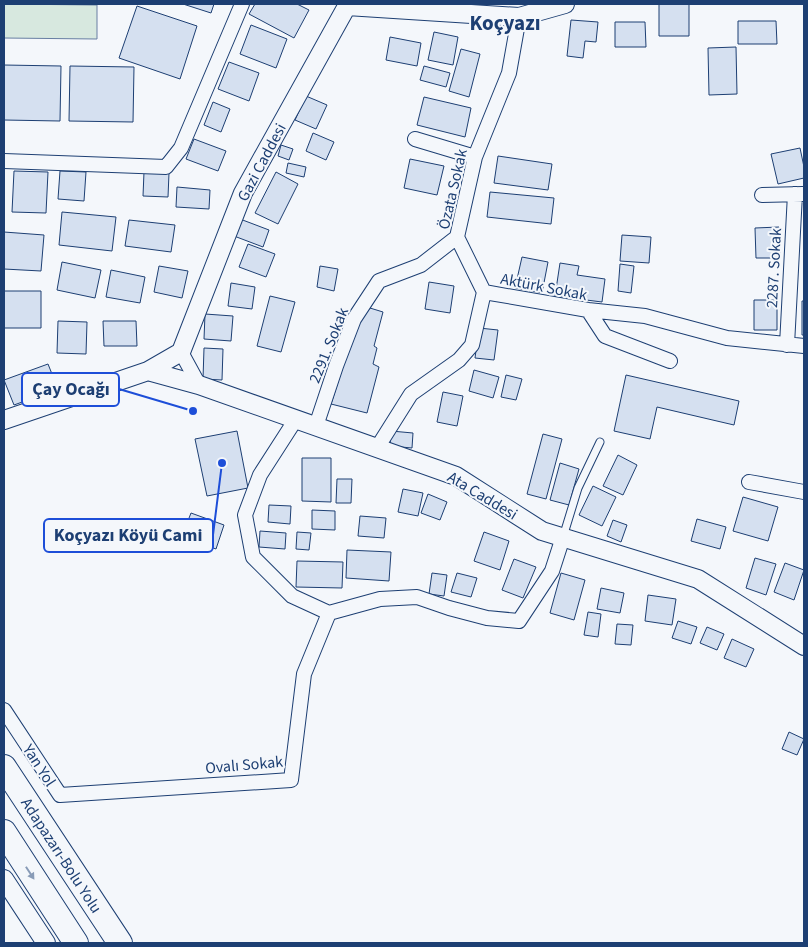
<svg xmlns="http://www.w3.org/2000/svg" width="808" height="947" viewBox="0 0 808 947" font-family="'Source Sans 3',sans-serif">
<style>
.green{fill:#d7e8df;stroke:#687fa3}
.building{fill:#d5e0f0;stroke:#1d3f73}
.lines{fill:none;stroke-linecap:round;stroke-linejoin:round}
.service-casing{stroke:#1d3f73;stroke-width:9}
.minor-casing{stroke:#1d3f73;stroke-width:16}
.tertiary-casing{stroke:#1d3f73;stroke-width:20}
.trunk-casing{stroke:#1d3f73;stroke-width:26}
.service{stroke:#f4f7fb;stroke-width:7}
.minor{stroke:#f4f7fb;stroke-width:14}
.tertiary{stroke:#f4f7fb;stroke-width:18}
.trunk{stroke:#f4f7fb;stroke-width:24}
.oneway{fill:#889bb7}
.labels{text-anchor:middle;stroke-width:4;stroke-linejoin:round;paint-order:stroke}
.street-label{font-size:16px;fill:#1d3f73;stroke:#f4f7fb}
.district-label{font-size:21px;font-weight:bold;fill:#1d3f73;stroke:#f4f7fb}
.leader{fill:none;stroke:#1d4ed8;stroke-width:2}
.callout-dot{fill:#1d4ed8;stroke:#f4f7fb;stroke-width:2}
.callout{fill:#f4f7fb;stroke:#1d4ed8;stroke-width:2}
.callout-label{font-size:18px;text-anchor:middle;font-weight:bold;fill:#1d3f73}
</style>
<rect width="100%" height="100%" fill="#f4f7fb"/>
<path class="green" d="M4,4L97,5V39L4,38Z"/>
<path class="building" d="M183,4H214L211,13Z
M255,4H297L309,10L294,38L249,14Z
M659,4H689V36H659Z
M137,6L197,26L180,79L119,58Z
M571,20L598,22L596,42L585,41L583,58L567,56Z
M738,21H776L777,44H738Z
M615,22H645L646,47H615Z
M251,25L287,39L276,68L240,54Z
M434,32L458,37L453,65L428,60Z
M390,37L421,43L417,66L386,60Z
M736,47L737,94L709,95L708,48Z
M461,49L480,54L469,97L449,91Z
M229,62L259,73L249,101L218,89Z
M4,65L61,66L60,121L4,120Z
M70,66L134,67L133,122L69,121Z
M424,66L450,73L446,87L420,80Z
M306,96L327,105L316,129L295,120Z
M424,97L471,108L465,137L417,125Z
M213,102L230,109L221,132L204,125Z
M313,133L334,142L326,160L306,151Z
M194,139L226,151L218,171L186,159Z
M281,145L293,149L289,160L278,156Z
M800,148L804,167V178L778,184L771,154Z
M498,156L552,164L548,190L494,183Z
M410,159L444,166L437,195L404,188Z
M288,163L306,167L304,177L286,173Z
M14,171L48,172L46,213L12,212Z
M60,171L86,172L84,201L58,199Z
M144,172L169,173L168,197L143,196Z
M276,172L298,184L278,224L255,213Z
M177,187L210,190L209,209L176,207Z
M490,192L554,198L551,224L487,217Z
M62,212L116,217L112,251L59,245Z
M240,219L269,230L263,247L234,236Z
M129,220L175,225L171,252L125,246Z
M779,227L780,258H756L755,228Z
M4,232L44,235L41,271L4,269Z
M622,235L651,237L649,263L620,261Z
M248,244L275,254L266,277L239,267Z
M522,257L548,262L542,293L515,288Z
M62,262L101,270L95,298L57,290Z
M560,263L579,266L577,275L605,279L602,302L555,296Z
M620,264L634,266L631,293L618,291Z
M159,266L188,271L182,298L154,292Z
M320,266L338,269L334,291L317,287Z
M111,270L145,277L140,303L106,297Z
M429,282L454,286L450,313L425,309Z
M231,283L255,287L252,309L228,306Z
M4,291H41V328H4Z
M270,296L295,302L281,352L257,346Z
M754,300H777V330H754Z
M802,301H804V335H802Z
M370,308L383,312L374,346L377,348L373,364L379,367L367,413L331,404L352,338L360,320Z
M205,314L233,316L231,341L204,339Z
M58,321L87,322L86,354L57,353Z
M103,321H136L137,346H104Z
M479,328L498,330L494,360L475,358Z
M204,348L223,349L222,380L203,379Z
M48,364L58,389L14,405L4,380Z
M474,370L499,377L493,398L469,391Z
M506,375L522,379L516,400L501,397Z
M626,375L739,401L734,425L657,407L650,439L614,431Z
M443,392L463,396L457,426L437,422Z
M237,431L248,488L207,496L195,439Z
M391,431L413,433L412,448L390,446Z
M543,434L562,439L546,499L527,494Z
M618,455L637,465L623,495L603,486Z
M302,458H331V502L302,501Z
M560,463L579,469L569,505L550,500Z
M337,479H352L351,503H336Z
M593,486L616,497L602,526L579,515Z
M403,489L423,493L418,516L398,512Z
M428,494L447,502L440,520L421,513Z
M743,497L778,507L768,541L733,531Z
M269,505L291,506L290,524L268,522Z
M312,510L335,511V530L312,529Z
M191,513L224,525L216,549L182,536Z
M360,516L386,518L384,538L358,536Z
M697,519L726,527L720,549L691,541Z
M613,520L627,525L621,542L607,536Z
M260,531L286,533L285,549L259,547Z
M297,532L311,533L309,550L296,549Z
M484,532L509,541L500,570L474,561Z
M347,550L391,552L389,581L346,578Z
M755,558L776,564L766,595L746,588Z
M514,559L536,567L523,598L502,590Z
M297,561L343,562L342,588L296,587Z
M785,563L804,570L794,600L774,592Z
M432,573L447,575L444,596L429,594Z
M457,573L477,578L471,597L451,592Z
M561,573L585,580L574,620L550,613Z
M601,588L624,593L620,613L597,609Z
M648,595L676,599L672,625L645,621Z
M588,612L601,614L598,637L584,635Z
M678,621L697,627L691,644L672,638Z
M617,624L633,625L631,645L615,644Z
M707,627L724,634L717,650L700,643Z
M732,639L754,649L746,667L724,658Z
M789,732L804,739L797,755L782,749Z"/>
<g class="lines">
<defs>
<path id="service" d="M563,537L578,488L600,442"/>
<path id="minor" d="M415,139L475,157
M4,161L166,167L181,148L242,4
M762,195L803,194
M484,292L588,310L605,336L670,361
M588,310L645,316L727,338L804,346
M787,345L795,194
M181,352L199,385
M296,419L260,475L245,515L253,557L292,596L329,613L380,599L417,597L449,608L487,618L519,621L552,571L563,537
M316,426L336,366L354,319L379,281L421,265L457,237
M377,448L411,394L459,360L472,345L484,292L457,237L475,157L509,73L519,17
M749,482L804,492
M4,710L60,795L291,780L304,674L329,613"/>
<path id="tertiary" d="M148,371L199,385L456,476L542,531L698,579L804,646
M4,420L148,371L181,352L243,193L347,6L519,17L565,4
M4,879L46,943"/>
<path id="trunk" d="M4,767L120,943
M4,832L76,943"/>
</defs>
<use href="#service" class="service-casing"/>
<use href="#minor" class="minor-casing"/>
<use href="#tertiary" class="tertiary-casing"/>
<use href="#trunk" class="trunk-casing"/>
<use href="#service" class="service"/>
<use href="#minor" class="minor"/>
<use href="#tertiary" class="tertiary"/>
<use href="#trunk" class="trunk"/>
</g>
<defs><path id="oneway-solid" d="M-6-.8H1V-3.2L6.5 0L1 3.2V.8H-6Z" transform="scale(1.25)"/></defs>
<use class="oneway" href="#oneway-solid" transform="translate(30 873) rotate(57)"/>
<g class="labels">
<g class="street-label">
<text transform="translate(261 162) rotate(-62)" y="6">Gazi Caddesi</text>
<text transform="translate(452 189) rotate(-77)" y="6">Özata Sokak</text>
<text transform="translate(773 268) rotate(-87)" y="6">2287. Sokak</text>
<text transform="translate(544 286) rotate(11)" y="6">Aktürk Sokak</text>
<text transform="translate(328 345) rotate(-68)" y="6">2291. Sokak</text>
<text transform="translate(483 495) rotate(31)" y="6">Ata Caddesi</text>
<text transform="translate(244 764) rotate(-5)" y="6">Ovalı Sokak</text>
<text transform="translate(40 765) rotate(57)" y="6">Yan Yol</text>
<text transform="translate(62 855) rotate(57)" y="6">Adapazarı-Bolu Yolu</text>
</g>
<g class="district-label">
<text x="505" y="30">Koçyazı</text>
</g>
</g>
<path class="leader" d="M193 411L119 389M222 463L213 535"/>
<g class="callout-dot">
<circle cx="193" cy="411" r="5"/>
<circle cx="222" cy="463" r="5"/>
</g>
<g class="callout">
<rect x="22" y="373" width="97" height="33" rx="5"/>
<rect x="44" y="519" width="169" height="33" rx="5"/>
</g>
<g class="callout-label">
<text x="71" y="395">Çay Ocağı</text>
<text x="128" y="541">Koçyazı Köyü Cami</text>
</g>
<rect width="808" height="947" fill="none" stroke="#1d3f73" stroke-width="10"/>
</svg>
